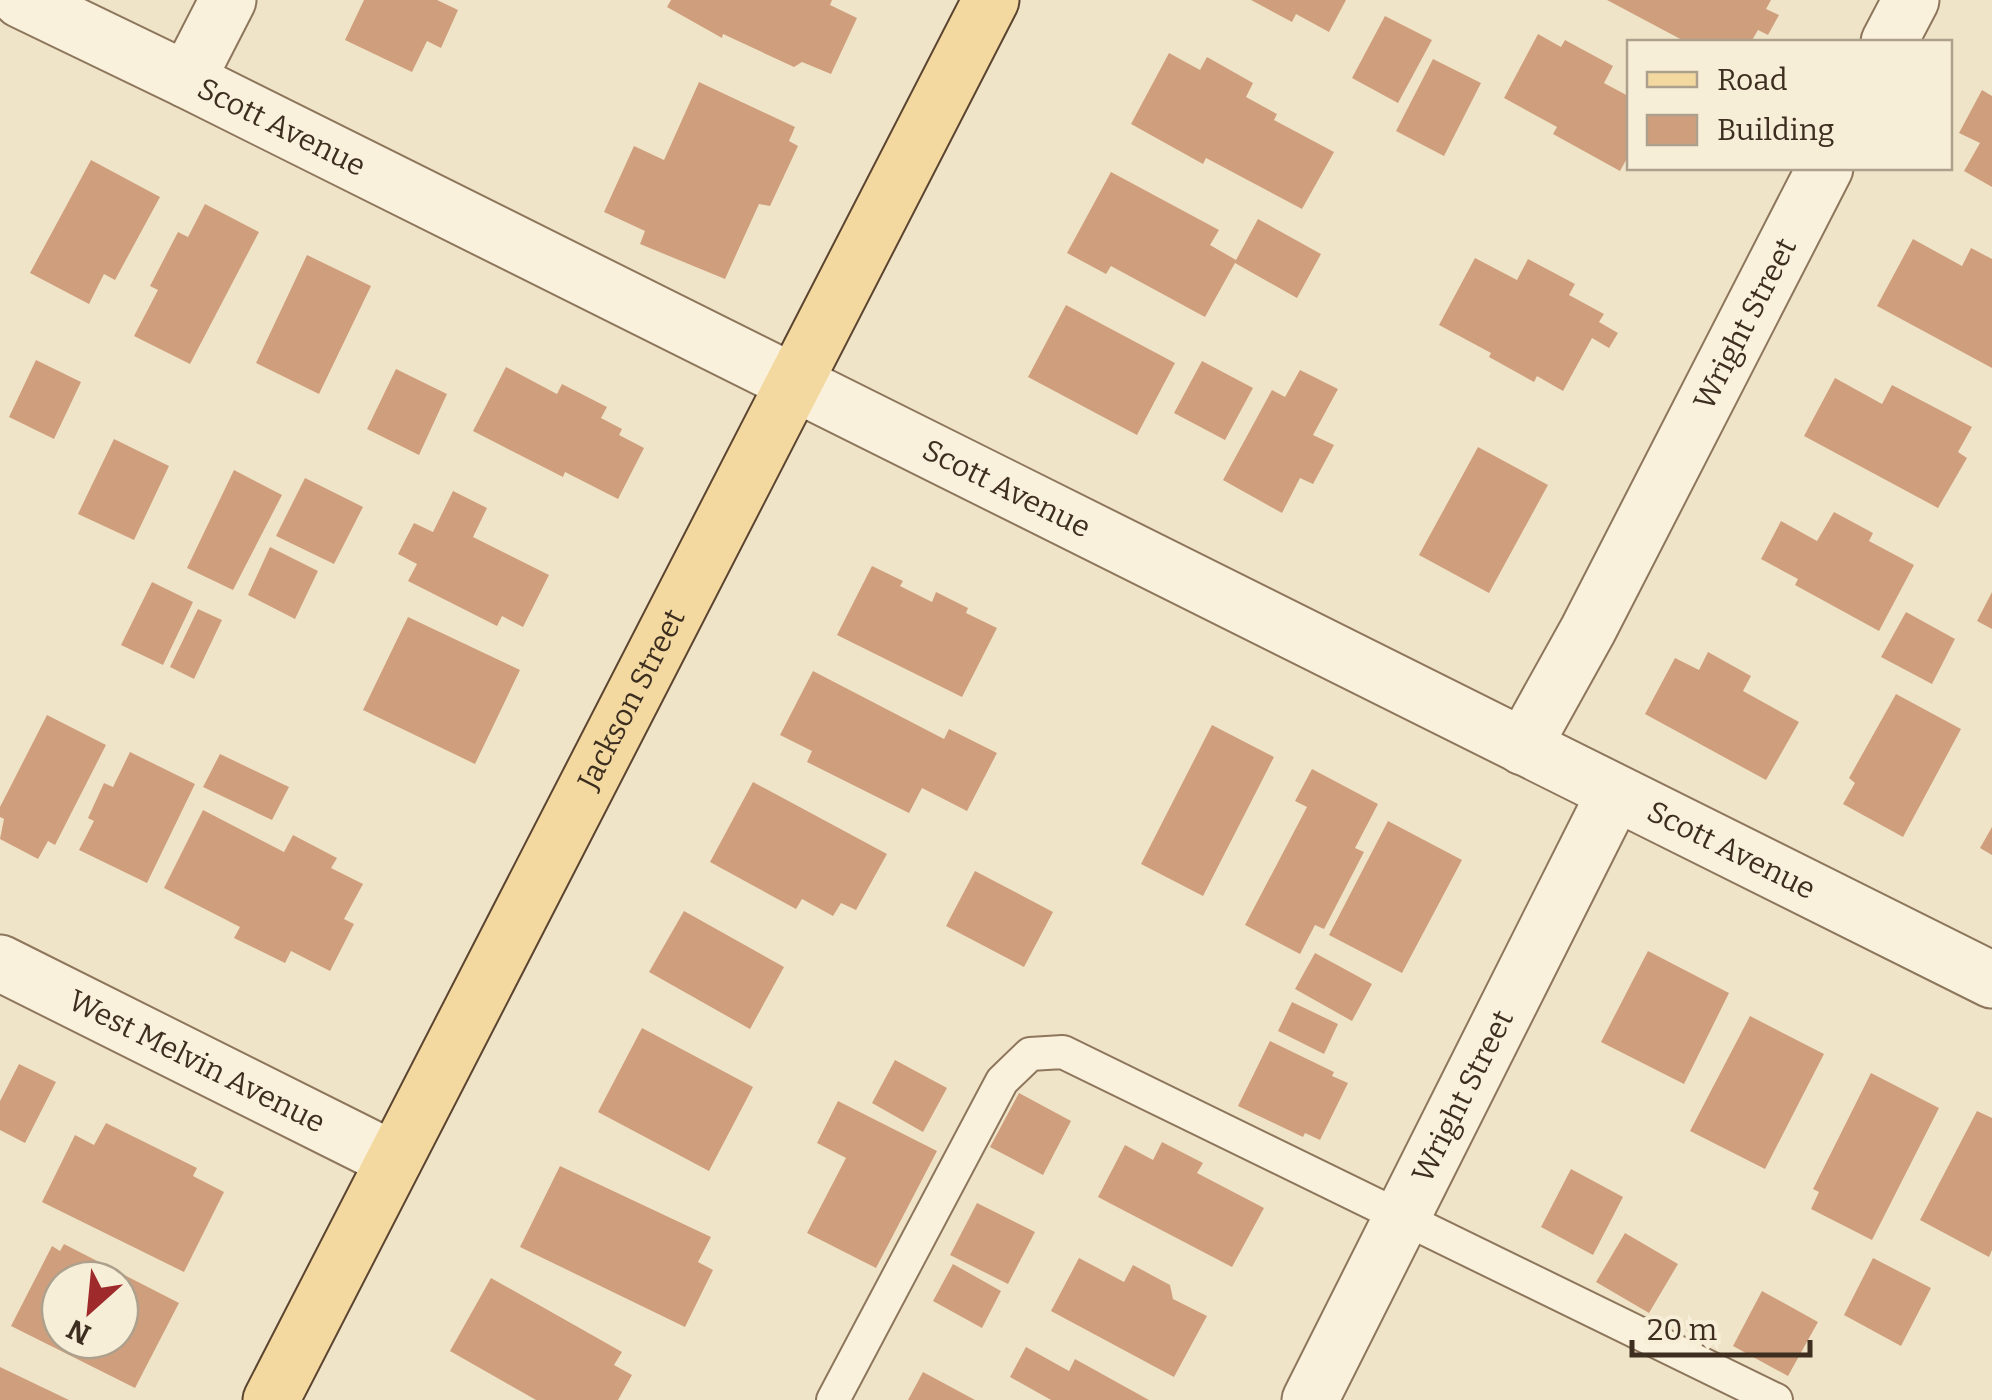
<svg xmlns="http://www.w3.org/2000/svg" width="1992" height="1400" viewBox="0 0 1992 1400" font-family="Bitter,serif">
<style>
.building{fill:#cf9f7d;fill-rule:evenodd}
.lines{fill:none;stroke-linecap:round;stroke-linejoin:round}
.lane-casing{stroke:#8d765c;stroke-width:36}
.street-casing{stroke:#8d765c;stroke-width:59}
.primary-casing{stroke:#5b4430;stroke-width:59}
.lane{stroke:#faf1dc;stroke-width:32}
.street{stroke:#faf1dc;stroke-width:55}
.primary{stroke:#f3d9a0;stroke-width:55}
.labels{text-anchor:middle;stroke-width:8;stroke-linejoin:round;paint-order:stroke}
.street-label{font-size:30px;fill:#3d2e20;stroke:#f7eed8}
</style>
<rect width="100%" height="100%" fill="#f0e4c8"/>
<path class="building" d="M364,0H437L458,10L441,48L427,41L412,72L345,40Z
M671,0H832L830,5L857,18L831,74L802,62L794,67L723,34L722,38L667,7Z
M1251,0H1346L1329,32L1296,14L1292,22Z
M1607,0H1771L1766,9L1779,15L1768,35L1758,30L1751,42H1686Z
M1385,16L1432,40L1398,103L1352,78Z
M1538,34L1561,47L1565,40L1613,66L1604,83L1630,97V153L1620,171L1553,134L1557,127L1504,98Z
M1169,53L1200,70L1207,57L1253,83L1246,97L1277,114L1274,120L1334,152L1302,209L1206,158L1203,164L1131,124Z
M1433,59L1481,83L1444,156L1396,131Z
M699,82L795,127L789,141L798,146L770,206L759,204L725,279L640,244L645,231L604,212L634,146L664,160Z
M1982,90L1992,96V187L1964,171L1980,143L1959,133Z
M91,160L160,197L115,280L104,274L89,304L30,273Z
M1111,172L1219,230L1210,245L1236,260L1258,219L1321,254L1297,298L1235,263L1205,317L1111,266L1106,274L1067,253Z
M205,204L259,232L190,364L134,336L158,290L150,286L178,232L188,237Z
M1913,239L1962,266L1971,248L1992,259V368L1877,306Z
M307,255L371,286L319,394L256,363Z
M1475,258L1517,280L1528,259L1575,284L1569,295L1604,314L1599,322L1618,333L1609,348L1592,338L1563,391L1537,376L1534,382L1489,357L1491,353L1439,325Z
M1066,305L1175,363L1137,435L1028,377Z
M36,360L81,382L54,439L9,417Z
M1202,361L1253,388L1225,440L1174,413Z
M506,367L557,394L562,384L607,407L601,418L622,429L619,435L644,448L618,499L565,472L563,477L473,431Z
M396,369L447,394L419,455L367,429Z
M1300,370L1338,389L1313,435L1334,445L1313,484L1300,478L1282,513L1223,480L1272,390L1285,397Z
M1835,378L1882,404L1892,385L1972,427L1958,452L1967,458L1938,508L1804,436Z
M114,439L169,466L134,540L78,514Z
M1478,447L1548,485L1489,593L1419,555Z
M234,470L282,495L233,590L187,568Z
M305,478L363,507L334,564L276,536Z
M453,491L487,508L473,537L549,575L523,627L502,616L497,626L408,581L417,564L398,554L414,523L433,532Z
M1834,512L1873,533L1869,541L1914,565L1879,631L1795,585L1798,579L1761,559L1781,521L1817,541Z
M270,547L318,571L295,619L248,595Z
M872,566L903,581L900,586L932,602L936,592L968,608L966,613L997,628L962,697L837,635Z
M152,582L193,602L163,665L121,645Z
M1992,592V629L1977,621Z
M198,609L222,620L194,679L170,667Z
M1906,612L1955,639L1932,684L1881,657Z
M408,617L520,670L475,764L363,710Z
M1708,652L1751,676L1743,691L1799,722L1766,780L1645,714L1675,658L1699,670Z
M813,671L944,739L949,729L997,753L967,811L922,788L909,813L807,762L812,751L780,735Z
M1896,694L1961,729L1903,837L1843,804L1855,783L1849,778Z
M47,715L106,745L55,845L48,841L38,859L0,839L4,819L0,817V807Z
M1212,725L1274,757L1203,896L1141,864Z
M130,752L195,784L147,883L79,850L94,821L88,818L104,783L113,787Z
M220,754L289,787L272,820L203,787Z
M1312,769L1378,804L1355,848L1364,852L1324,929L1315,925L1300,954L1245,925L1307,807L1295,801Z
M753,782L887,854L856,910L841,903L833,916L802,899L796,909L710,862Z
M203,810L284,852L293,835L337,858L331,868L363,884L344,919L354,924L330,971L291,951L285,963L234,938L240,927L164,888Z
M1388,821L1462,860L1402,973L1329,935Z
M1992,827V855L1980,848Z
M975,871L1053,912L1024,967L946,926Z
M684,911L784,967L750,1029L649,972Z
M1648,951L1729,993L1684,1084L1601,1042Z
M1315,953L1372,984L1352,1021L1295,989Z
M1292,1002L1338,1024L1324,1054L1278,1031Z
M1750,1016L1824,1054L1765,1169L1690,1131Z
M642,1028L753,1087L709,1171L598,1112Z
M1270,1041L1334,1072L1332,1076L1348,1083L1320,1140L1305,1133L1303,1137L1238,1106Z
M895,1060L947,1088L923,1132L872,1103Z
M19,1064L56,1082L25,1143L0,1130V1101Z
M1871,1073L1939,1108L1872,1240L1811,1209L1819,1192L1813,1189Z
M1019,1093L1071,1121L1043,1175L990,1147Z
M838,1101L937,1151L876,1268L807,1233L846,1158L817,1143Z
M1977,1111L1992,1118V1250L1989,1257L1920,1220Z
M106,1123L197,1168L193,1176L224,1192L184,1272L42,1202L75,1135L94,1145Z
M1162,1142L1203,1163L1197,1173L1264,1208L1232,1267L1098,1197L1125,1145L1153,1160Z
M560,1166L711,1237L698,1262L713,1270L685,1327L520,1247Z
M1571,1169L1623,1197L1593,1255L1541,1227Z
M977,1203L1035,1232L1008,1284L950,1255Z
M1625,1233L1678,1264L1649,1313L1596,1282Z
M64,1244L179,1303L135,1388L11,1326L52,1246L60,1251ZM60,1280H120V1340H60Z
M1079,1258L1124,1282L1133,1265L1170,1285L1173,1299L1207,1316L1174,1377L1051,1311Z
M1873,1258L1931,1288L1901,1346L1844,1315Z
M953,1264L1001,1291L982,1328L933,1301Z
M491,1278L622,1352L614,1365L632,1375L618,1400H536L450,1351Z
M1762,1291L1818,1322L1788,1376L1733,1346Z
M1026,1347L1069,1371L1075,1359L1149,1400H1051L1010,1377Z
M0,1367L69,1400H0Z
M923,1372L975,1400H908Z"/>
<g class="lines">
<defs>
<path id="lane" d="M833,1400L1002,1081L1030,1054L1063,1052L1776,1400"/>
<g id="street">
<path id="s1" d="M21,0L187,80L1992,980"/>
<path d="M1889,42L1911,0"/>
<path d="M187,80L228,0"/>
<path id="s2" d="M1523,747L1588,630L1825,168"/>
<path id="s3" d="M0,963L394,1160"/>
<path id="s4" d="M1310,1400L1615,793"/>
</g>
<g id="primary">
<path id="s5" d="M271,1400L991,0"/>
</g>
</defs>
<use href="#lane" class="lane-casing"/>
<use href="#street" class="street-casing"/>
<use href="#primary" class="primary-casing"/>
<use href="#lane" class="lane"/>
<use href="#street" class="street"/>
<use href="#primary" class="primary"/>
</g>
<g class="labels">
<g class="street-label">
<text dy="10" stroke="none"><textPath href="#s1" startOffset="290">Scott Avenue</textPath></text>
<text dy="10" stroke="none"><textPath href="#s2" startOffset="478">Wright Street</textPath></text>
<text dy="10" stroke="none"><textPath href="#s1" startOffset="1100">Scott Avenue</textPath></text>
<text dy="10" stroke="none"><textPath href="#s5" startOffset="788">Jackson Street</textPath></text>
<text dy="10" stroke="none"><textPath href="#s1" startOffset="1910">Scott Avenue</textPath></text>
<text dy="10" stroke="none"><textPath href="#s3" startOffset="220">West Melvin Avenue</textPath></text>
<text dy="10" stroke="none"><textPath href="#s4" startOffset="340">Wright Street</textPath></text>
</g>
</g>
<rect x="1627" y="40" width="325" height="130" fill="#f7eed8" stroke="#ada18e" stroke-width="2.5"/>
<rect x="1647" y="72" width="50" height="15" fill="#f3d9a0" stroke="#ada18e" stroke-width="2.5"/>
<text x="1717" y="90" font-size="30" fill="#3d2e20">Road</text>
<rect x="1647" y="115" width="50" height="30" fill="#cf9f7d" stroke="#ada18e" stroke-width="2.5"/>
<text x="1717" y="140" font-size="30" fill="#3d2e20">Building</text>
<g transform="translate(90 1310) rotate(207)"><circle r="48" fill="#f7eed8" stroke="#ada18e" stroke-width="2.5"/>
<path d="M0-8L18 38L0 25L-18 38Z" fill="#9e2a2b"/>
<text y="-15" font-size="28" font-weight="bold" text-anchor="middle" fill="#3d2e20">N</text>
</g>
<path d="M1632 1340v15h178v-15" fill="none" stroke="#3d2e20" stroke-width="5"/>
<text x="1647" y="1340" font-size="30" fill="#3d2e20" stroke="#f7eed8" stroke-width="8" paint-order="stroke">20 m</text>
</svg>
